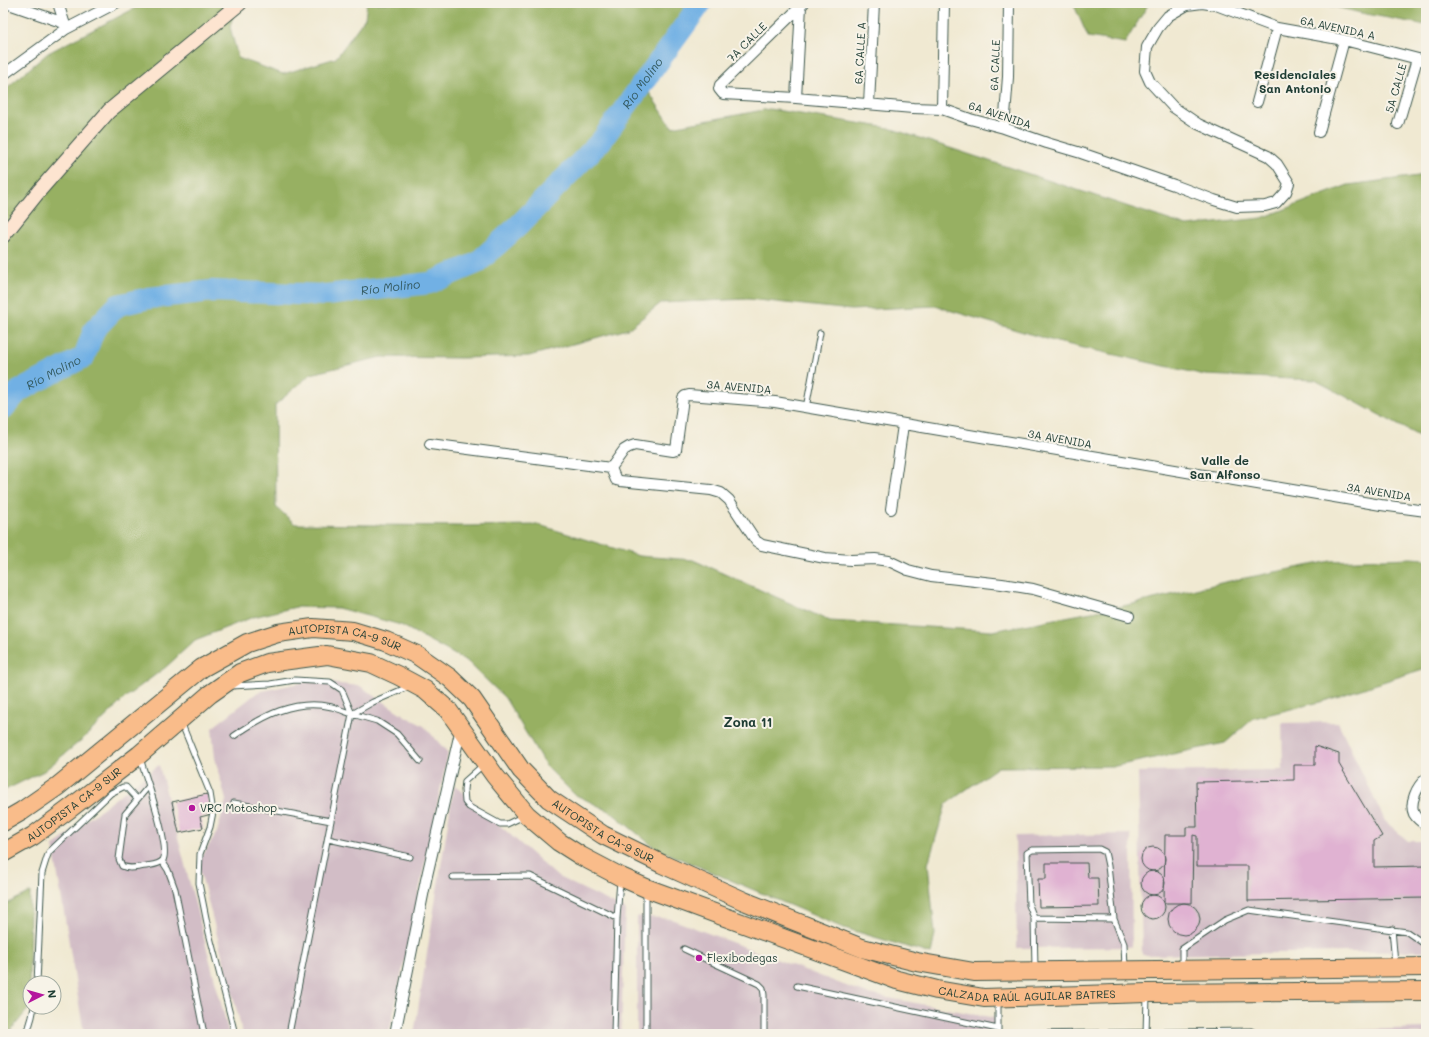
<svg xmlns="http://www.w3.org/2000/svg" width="1429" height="1037" viewBox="0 0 1429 1037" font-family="Mali,sans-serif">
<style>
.industrial{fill:#d2bdc6}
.forest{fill:#97b062;stroke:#5b764b}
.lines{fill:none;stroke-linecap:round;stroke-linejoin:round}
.river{stroke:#71b0e4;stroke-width:22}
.building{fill:#e0b2d2}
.lane-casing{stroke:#3e574c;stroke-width:7}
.street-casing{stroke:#3e574c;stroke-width:12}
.secondary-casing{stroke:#3e574c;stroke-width:16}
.highway-casing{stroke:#3e574c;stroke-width:20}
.lane{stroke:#fff;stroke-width:5}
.street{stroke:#fff;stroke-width:10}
.secondary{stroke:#fde4d0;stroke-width:14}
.highway{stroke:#f9bc8a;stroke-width:18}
.poi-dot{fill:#b5179e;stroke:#f7f3e8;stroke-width:1.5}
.labels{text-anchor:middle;stroke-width:4;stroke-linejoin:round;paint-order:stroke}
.street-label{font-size:11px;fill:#1f3d34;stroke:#f7f3e8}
.poi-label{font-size:11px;fill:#1f3d34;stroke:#f7f3e8;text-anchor:start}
.neighbourhood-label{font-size:12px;font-weight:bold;fill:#1f3d34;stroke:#f7f3e8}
.water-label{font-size:12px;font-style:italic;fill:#345a60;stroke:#f7f3e8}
.quarter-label{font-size:13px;font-weight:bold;fill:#1f3d34;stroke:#f7f3e8}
</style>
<rect width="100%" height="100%" fill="#f7f3e8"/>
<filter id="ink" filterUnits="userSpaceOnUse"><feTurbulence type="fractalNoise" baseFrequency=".025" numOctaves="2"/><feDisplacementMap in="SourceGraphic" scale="8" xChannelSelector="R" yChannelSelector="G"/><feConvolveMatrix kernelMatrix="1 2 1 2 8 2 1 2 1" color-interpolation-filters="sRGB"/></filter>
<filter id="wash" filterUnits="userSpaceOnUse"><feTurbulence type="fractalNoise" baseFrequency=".012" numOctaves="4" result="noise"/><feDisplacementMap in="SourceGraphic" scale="16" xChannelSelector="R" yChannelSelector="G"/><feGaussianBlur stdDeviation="0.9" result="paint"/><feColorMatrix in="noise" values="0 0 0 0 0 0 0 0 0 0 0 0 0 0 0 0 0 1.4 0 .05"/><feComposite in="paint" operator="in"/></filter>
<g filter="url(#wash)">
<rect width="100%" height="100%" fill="#f0e9d2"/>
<path class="industrial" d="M309,681L360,686L405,716L424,726L448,753L389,1034H243L198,863L217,832L226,800L215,758L212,728L258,692Z
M1338,722L1385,821L1408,841H1426V951L1142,955L1138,772L1283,770L1282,723Z
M159,765L229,1034H84L53,846Z
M454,785L558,877L625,909L621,1034H414Z
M1131,834L1132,947L1017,948L1015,836Z
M637,916L671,919L867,994L995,1018L996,1034H637Z
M1426,1028V1034H1223Z"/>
<path class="forest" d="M145,3H236L230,27L238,58L283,74L336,58L365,18L367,3H701L640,79L672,127L769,109L889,128L1187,226L1262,218L1348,185L1426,175V440L1315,380L1205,375L1057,342L935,306L851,310L748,299L661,303L628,329L529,356L461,358L381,357L311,374L275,405L276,507L295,524L460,526L539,525L639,556L693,560L830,621L993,631L1133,604L1225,582L1331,561L1411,558L1426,559V668L1324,701L1254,718L1225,743L1116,766L998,767L946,804L928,864L935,934L931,954L841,927L655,848L611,812L574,794L546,766L505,698L468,662L401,625L338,608L296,607L253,617L195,640L166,667L127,696L85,737L44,771L3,791V91L48,53Z
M1073,3H1149L1125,43L1088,37Z
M1319,3H1426V25L1361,13Z
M30,892L29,1008L8,1034H3V906Z"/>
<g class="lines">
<path class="river" id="s1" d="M3,409L19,391L84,357L94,330L118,305L149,298L212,291L326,295L430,283L477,263L518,226L601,141L701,3"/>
</g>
<g id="blocks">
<path class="building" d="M1315,746L1339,754V764L1382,836L1374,841V867L1426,866V898L1248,901V866H1197V836L1193,835L1192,903H1164L1165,835H1186V827H1197L1196,782L1294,780V765H1315Z
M207,794L212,814L200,817L203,828L179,833L172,802Z
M1141 859a12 12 0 1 1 24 0a12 12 0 1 1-24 0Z
M1046,863H1087L1088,878H1098L1099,906L1039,907L1038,879H1046Z
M1141 883a12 12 0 1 1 24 0a12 12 0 1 1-24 0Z
M1141 907a12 12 0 1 1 24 0a12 12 0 1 1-24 0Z
M1168 919a16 16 0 1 1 32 0a16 16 0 1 1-32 0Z"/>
</g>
</g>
<g filter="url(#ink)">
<use href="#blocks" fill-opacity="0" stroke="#3e574c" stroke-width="1"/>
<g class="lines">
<defs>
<path id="lane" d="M806,408L820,333
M231,686L270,684L295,680L330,682L342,690L352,714L377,721L397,734L420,761
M352,714L373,702L408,687
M181,722L210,793L213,812L210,827L200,854L199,883L209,933L235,1034
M234,736C263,716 295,698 332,707C339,709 346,712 352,714L289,1034
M140,758C145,775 171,847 163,860C159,865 151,865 146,866C137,867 130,870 122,866L119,859L125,814L148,787
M483,765L465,781L464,790L465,802L469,807L500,824H507L524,816
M234,803L331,821
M328,839L410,857
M162,861L168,870L175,889L204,1034
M453,877L530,876L617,918
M646,891V1034
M1034,918L1035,969
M1114,919L1034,918L1029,905L1027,853L1032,850L1099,849L1105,852L1108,866L1114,919L1124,944L1125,968
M1392,929L1395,964
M684,949L759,984L763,988L764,995V1034
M1182,968V949L1225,920L1249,910L1407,932L1426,945
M37,983L42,873L47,857L49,852L111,793L123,787H126L137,799
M797,986L998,1029
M998,1000V1034
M27,1034L32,1017L34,1007
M614,1034L617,918L620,881
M1025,1034L1251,1031L1258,1034
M1146,1034L1147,996"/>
<path id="street" d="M6,3L64,23
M58,3L66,28
M804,3L720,85L719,89L723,94L796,98L913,108L942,109L970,119L1004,128L1047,143L1081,153L1174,185L1214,200L1237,207L1265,206L1276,203L1286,192L1289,183L1277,164L1268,156L1198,124L1173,107L1150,82L1145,71L1147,47L1158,28L1168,16L1187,5L1202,3L1216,5L1277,28L1344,40L1426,61
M3,75L66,29L116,3
M796,98L801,6
M1257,102L1277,28
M869,104L874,3
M942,109L944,3
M1398,124L1417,59
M1004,128L1008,77L1009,3
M1319,132L1344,40
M430,444L611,468
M611,468L624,450L629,447L635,445L673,451L676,450L683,398L685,396L689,395L775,402L1381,505L1426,511
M611,468L616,480L620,481L711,490L721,493L729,500L756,541L762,545L825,558L851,560L875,559L889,561L908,570L931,576L1002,584L1033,589L1129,616
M891,509L903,425
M1426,779C1417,786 1409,803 1414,814C1417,819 1421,822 1426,825
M395,1034L426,880L461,728"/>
<path id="secondary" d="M3,236L39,191L109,111L240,3"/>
<g id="highway">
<path id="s2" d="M3,822L22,811L58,786L202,668L247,643L278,633L313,628L353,631L386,641L417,655L450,678L472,699L521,770L549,799L603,835L662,864L744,901L862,948L917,962L974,972L1426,967"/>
<path id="s3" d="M3,853L33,836L68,810L139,755L210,694L240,673L267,663L327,655L371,663L399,676L425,690L448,710L495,776L527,815L559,842L581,856L621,877L646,888L897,980L937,990L984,998L1147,993L1426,991"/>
</g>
</defs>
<use href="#lane" class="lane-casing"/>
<use href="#street" class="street-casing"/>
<use href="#secondary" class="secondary-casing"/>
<use href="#highway" class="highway-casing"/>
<use href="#lane" class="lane"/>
<use href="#street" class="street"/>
<use href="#secondary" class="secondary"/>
<use href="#highway" class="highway"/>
</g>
</g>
<g class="poi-dot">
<circle cx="192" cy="808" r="4"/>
<circle cx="699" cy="958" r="4"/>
</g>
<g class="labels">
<g class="street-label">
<text transform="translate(1338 28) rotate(12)" y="4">6A AVENIDA A</text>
<text transform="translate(747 42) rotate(-45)" y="4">7A CALLE</text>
<text transform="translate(860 53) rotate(-87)" y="4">6A CALLE A</text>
<text transform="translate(995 65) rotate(-88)" y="4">6A CALLE</text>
<text transform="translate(1396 88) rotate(-74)" y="4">5A CALLE</text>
<text transform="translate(1000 115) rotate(18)" y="4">6A AVENIDA</text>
<text transform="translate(739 387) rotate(5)" y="4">3A AVENIDA</text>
<text transform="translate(1060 439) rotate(10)" y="4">3A AVENIDA</text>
<text transform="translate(1379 492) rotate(9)" y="4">3A AVENIDA</text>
<text dy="4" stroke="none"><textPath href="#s2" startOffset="404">AUTOPISTA CA-9 SUR</textPath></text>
<text dy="4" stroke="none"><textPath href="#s3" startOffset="86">AUTOPISTA CA-9 SUR</textPath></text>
<text dy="4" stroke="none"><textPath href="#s2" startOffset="740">AUTOPISTA CA-9 SUR</textPath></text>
<text dy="4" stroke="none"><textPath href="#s3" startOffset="1194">CALZADA RAÚL AGUILAR BATRES</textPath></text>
</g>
<g class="poi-label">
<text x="200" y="812">VRC Motoshop</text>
<text x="707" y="962">Flexibodegas</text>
</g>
<g class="neighbourhood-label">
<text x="1295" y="79">Residenciales<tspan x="1295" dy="14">San Antonio</tspan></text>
<text x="1225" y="465">Valle de<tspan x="1225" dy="14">San Alfonso</tspan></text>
</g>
<g class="water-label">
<text dy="4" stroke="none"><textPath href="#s1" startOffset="771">Río Molino</textPath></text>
<text dy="4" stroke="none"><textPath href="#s1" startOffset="435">Río Molino</textPath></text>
<text dy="4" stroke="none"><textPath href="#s1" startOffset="63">Río Molino</textPath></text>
</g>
<g class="quarter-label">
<text x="748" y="727">Zona 11</text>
</g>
</g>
<rect width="1429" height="1037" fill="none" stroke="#f7f3e8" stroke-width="16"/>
<g transform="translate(42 995) rotate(84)"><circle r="19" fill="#f7f3e8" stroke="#a1aaa0"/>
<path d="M0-3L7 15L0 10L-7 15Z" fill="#b5179e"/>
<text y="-6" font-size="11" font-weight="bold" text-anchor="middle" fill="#1f3d34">N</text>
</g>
</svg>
